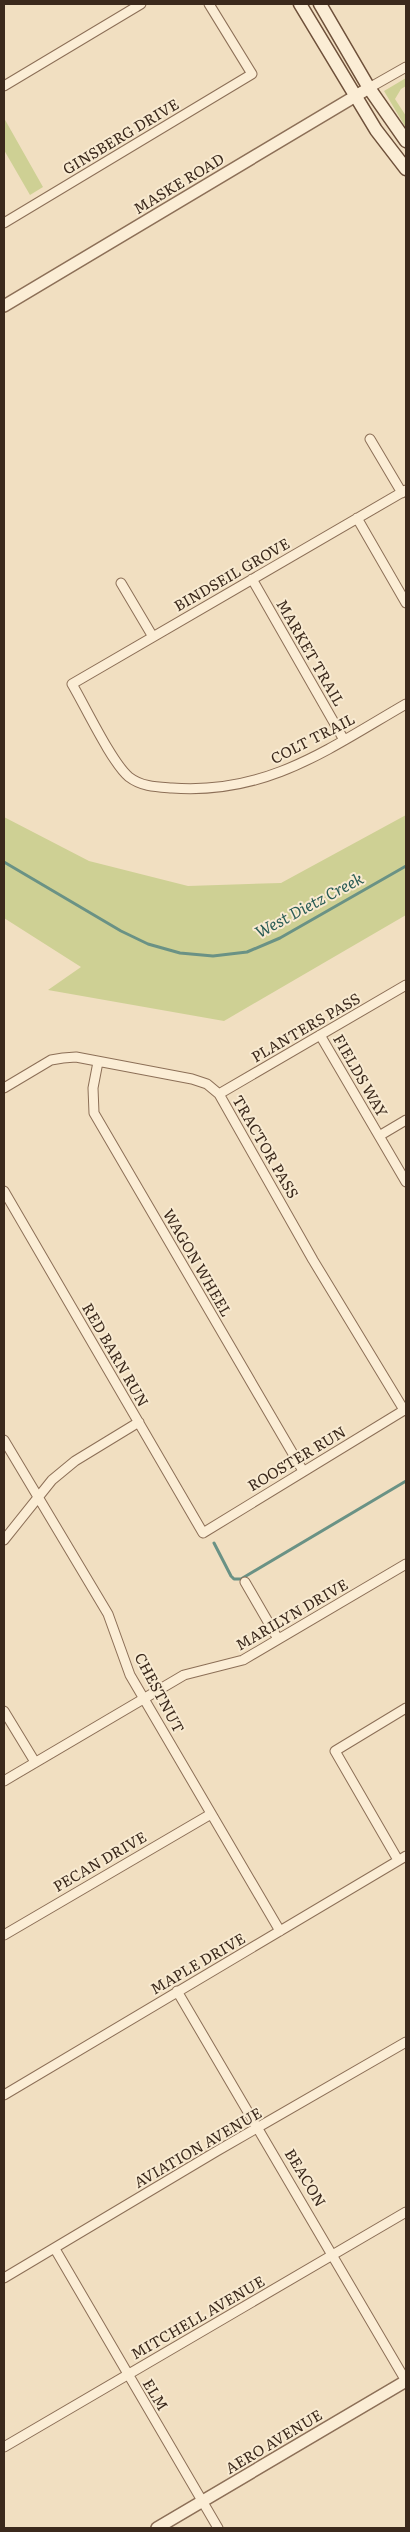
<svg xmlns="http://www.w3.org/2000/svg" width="410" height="2532" viewBox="0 0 410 2532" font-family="Literata,serif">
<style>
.green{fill:#ced094}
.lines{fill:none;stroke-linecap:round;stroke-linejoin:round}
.stream{stroke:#6a9285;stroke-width:3}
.minor-casing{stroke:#8c6f57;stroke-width:11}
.tertiary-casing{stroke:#8c6f57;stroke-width:14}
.secondary-casing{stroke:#6e503a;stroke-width:15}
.minor{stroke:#fbedd5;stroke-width:9}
.tertiary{stroke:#fbedd5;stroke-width:11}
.secondary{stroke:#fbedd5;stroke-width:12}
.labels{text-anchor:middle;stroke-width:4;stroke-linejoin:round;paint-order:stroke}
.street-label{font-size:15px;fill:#3b291c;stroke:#f8ead1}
.water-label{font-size:16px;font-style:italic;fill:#2a5c55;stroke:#f8ead1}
</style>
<rect width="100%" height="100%" fill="#f1dfc1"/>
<path class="green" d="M406,78V86L401,89L395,99L406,116V128L384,91Z
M4,118L43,187L30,195L4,150Z
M406,815V915L224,1021L48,990L81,967L4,918V817L89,861L188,886L281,883Z"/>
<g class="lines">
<path class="stream" d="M4,862L121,931L148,944L180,953L213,956L247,952L280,938L406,866
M214,1543L231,1576L234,1579H241L406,1481"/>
<defs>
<path id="minor" d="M4,86L141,4
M369,88L406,67
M4,223L252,74L209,4
M370,439L402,493
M406,490L72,684C85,706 112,763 129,777C142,787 157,787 172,788C267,795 328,749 406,704
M357,518L406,603
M252,579L344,740
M121,583L153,637
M320,1035L406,1182
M98,1062L93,1088L94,1113L303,1471
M4,1088L51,1060L63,1058L76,1057L192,1079L207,1084L219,1094L313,1260L404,1410
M219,1094L406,985
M379,1136L406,1120
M4,1191L203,1533L406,1409
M4,1440L108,1614L130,1675L280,1931
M4,1540L52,1480L75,1461L139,1422
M245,1582L278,1639
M4,1711L35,1762
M4,1781L184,1675L243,1660L406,1564
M398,1860L335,1751L406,1708
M4,1935L211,1814
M177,1991L406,2381
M4,2095L406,1856
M55,2249L218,2528
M4,2278L217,2151L406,2042
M4,2447L406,2212"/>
<path id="tertiary" d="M4,306L369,88
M157,2528L406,2381"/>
<path id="secondary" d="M300,4L376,130L406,169
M320,4L369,88L406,141"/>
</defs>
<use href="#minor" class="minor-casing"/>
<use href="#tertiary" class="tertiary-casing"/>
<use href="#secondary" class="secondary-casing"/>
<use href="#minor" class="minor"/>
<use href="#tertiary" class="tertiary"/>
<use href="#secondary" class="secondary"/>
</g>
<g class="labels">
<g class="street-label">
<text transform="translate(121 137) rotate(-31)" y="5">GINSBERG DRIVE</text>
<text transform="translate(179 184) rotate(-31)" y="5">MASKE ROAD</text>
<text transform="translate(232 575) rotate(-30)" y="5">BINDSEIL GROVE</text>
<text transform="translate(310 653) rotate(60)" y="5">MARKET TRAIL</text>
<text transform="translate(313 739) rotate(-27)" y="5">COLT TRAIL</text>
<text transform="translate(306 1028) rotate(-30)" y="5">PLANTERS PASS</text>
<text transform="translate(360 1076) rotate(60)" y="5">FIELDS WAY</text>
<text transform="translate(265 1147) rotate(60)" y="5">TRACTOR PASS</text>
<text transform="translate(197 1263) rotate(60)" y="5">WAGON WHEEL</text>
<text transform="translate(115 1355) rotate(60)" y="5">RED BARN RUN</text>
<text transform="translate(297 1459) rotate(-31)" y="5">ROOSTER RUN</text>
<text transform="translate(292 1615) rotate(-30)" y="5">MARILYN DRIVE</text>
<text transform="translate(159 1693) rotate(62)" y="5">CHESTNUT</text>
<text transform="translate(100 1862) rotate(-30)" y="5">PECAN DRIVE</text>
<text transform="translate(198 1964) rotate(-30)" y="5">MAPLE DRIVE</text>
<text transform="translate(198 2148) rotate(-30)" y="5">AVIATION AVENUE</text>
<text transform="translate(305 2178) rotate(59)" y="5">BEACON</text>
<text transform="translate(198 2318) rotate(-30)" y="5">MITCHELL AVENUE</text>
<text transform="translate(155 2395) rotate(59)" y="5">ELM</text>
<text transform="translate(274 2442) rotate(-31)" y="5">AERO AVENUE</text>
</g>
<g class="water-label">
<text transform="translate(309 905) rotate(-28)" y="6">West Dietz Creek</text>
</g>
</g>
<rect width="410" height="2532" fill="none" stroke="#3b291c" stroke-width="10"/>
</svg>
